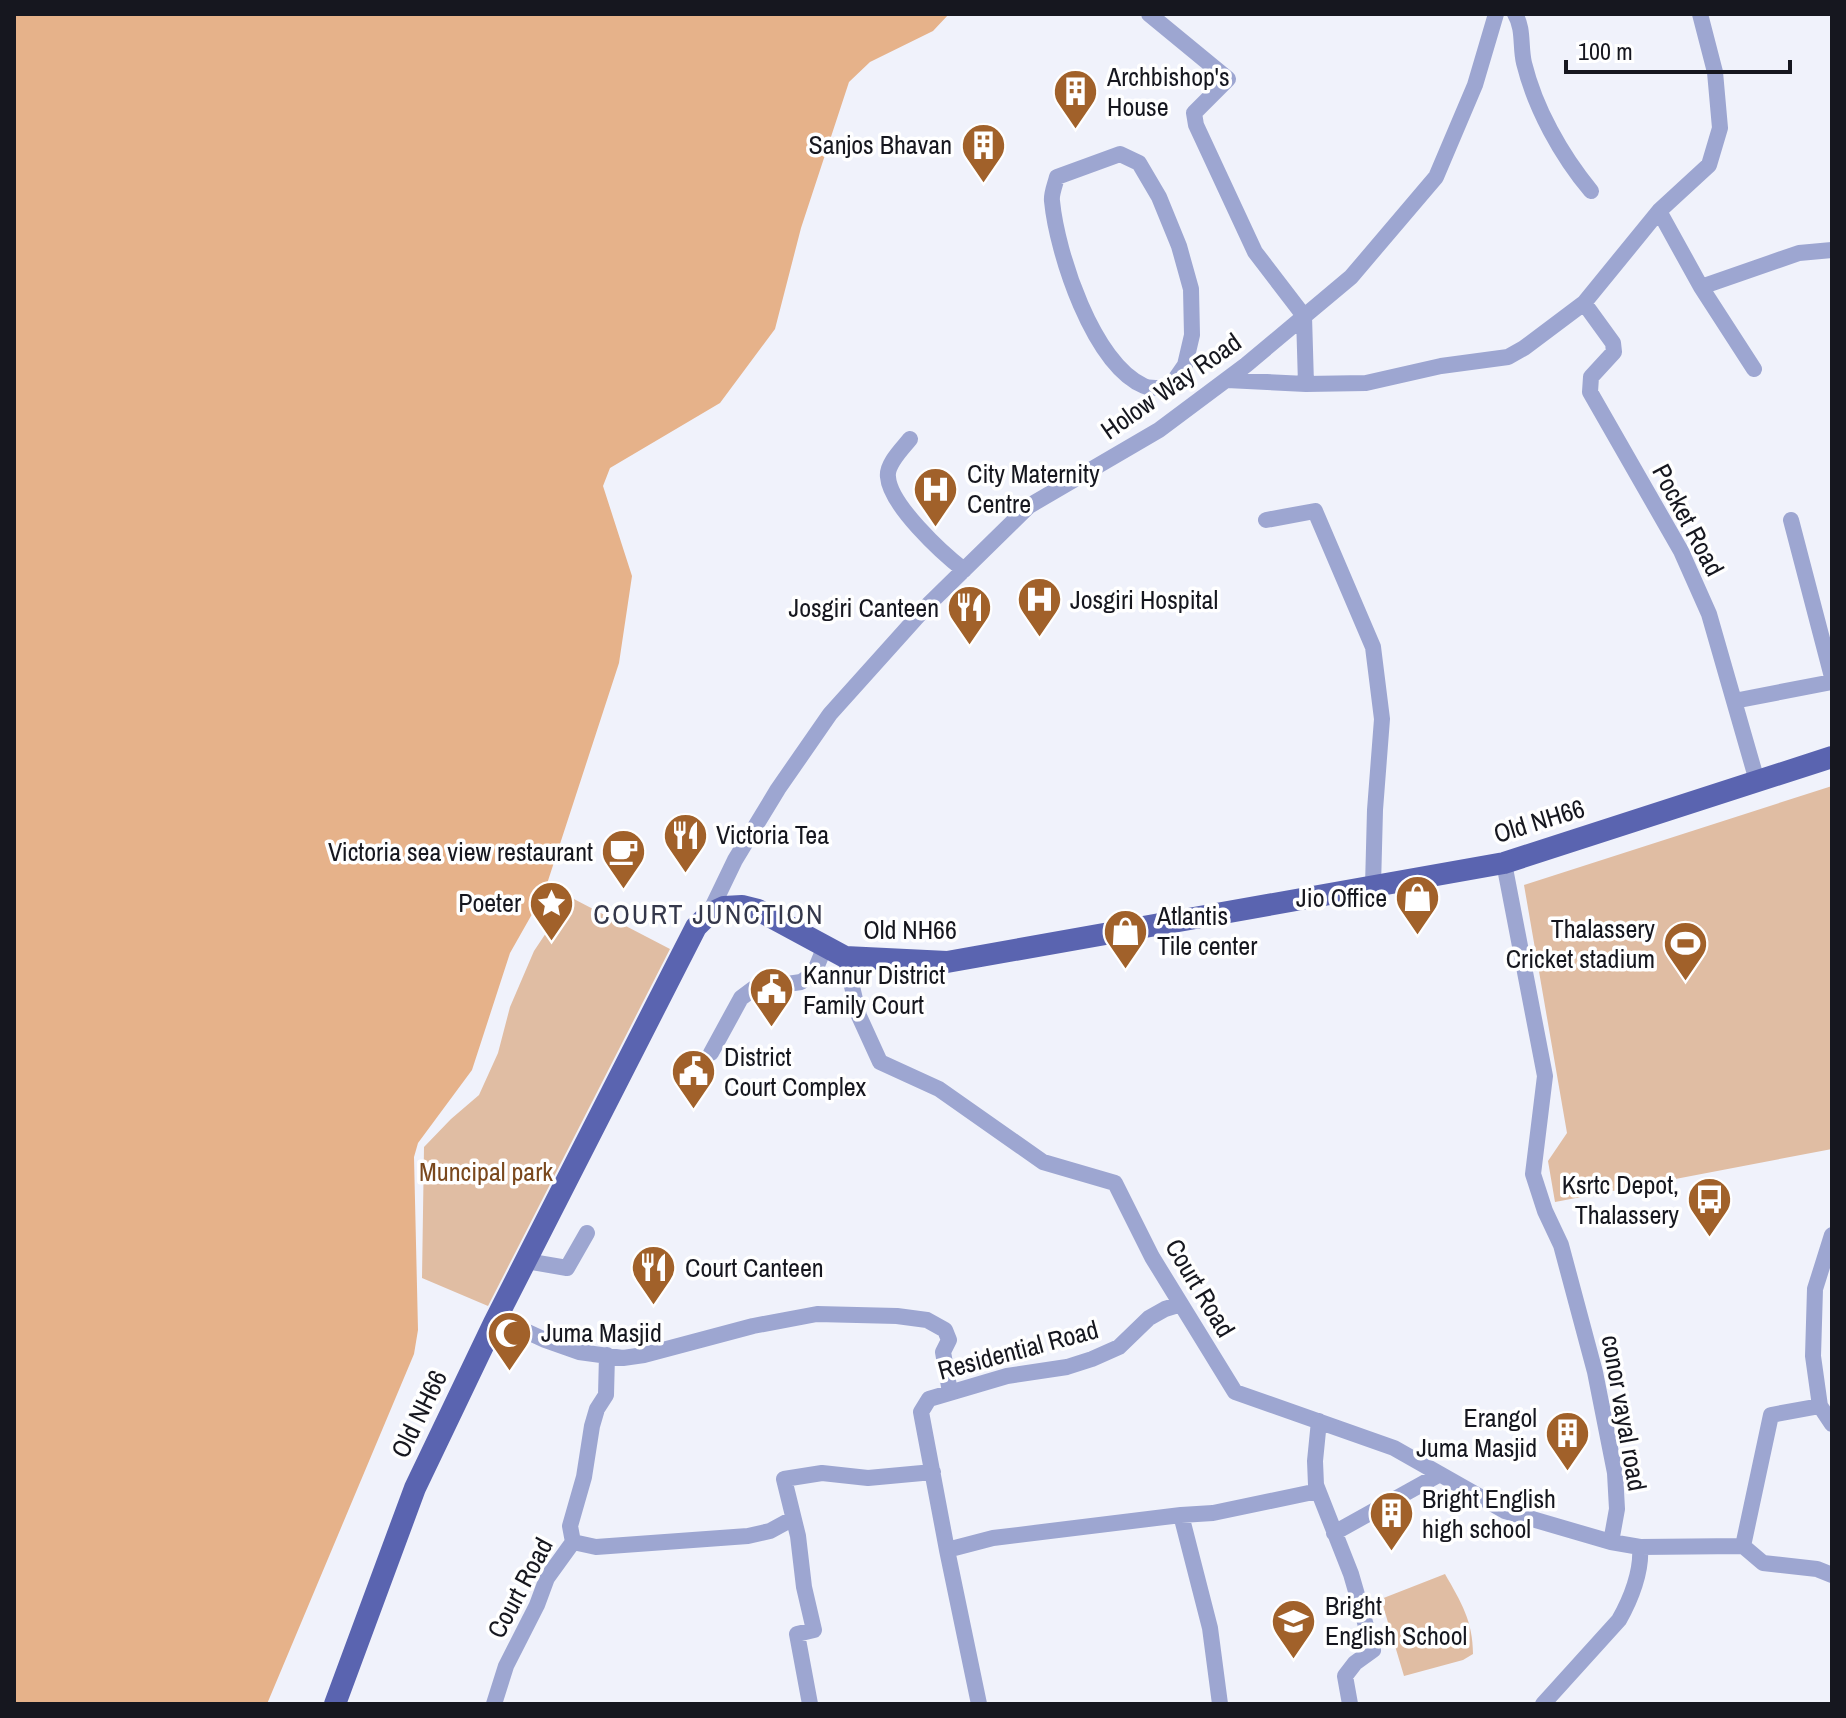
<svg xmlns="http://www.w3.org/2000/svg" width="1846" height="1718" viewBox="0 0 1846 1718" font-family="'Archivo Narrow',sans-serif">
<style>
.green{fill:#e0bda3}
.water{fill:#e6b28a}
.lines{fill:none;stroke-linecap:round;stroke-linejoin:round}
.minor{stroke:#9da6d1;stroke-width:16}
.major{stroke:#5a64b0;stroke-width:22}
.labels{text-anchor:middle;stroke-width:7;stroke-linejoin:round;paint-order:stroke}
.poi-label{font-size:26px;fill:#16171f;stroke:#fff;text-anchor:start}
.street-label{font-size:26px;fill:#16171f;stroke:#fff}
.park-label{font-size:26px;fill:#7a481d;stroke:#fff}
.neighbourhood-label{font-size:28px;letter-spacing:2px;fill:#35384b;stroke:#fff}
</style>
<rect width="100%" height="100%" fill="#f0f2fb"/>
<path class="green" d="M1832,786V1149L1555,1202L1548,1161L1567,1133L1524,885Z
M570,897L670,949L488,1306L422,1278L424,1147L451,1119L479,1095L498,1053L510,1007L534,951Z
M1445,1574C1461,1602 1473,1621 1473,1654L1463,1660L1404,1676L1381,1599Z"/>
<path class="water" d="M14,14H949L933,31L870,62L849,82L801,228L775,329L720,403L610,468L603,486L632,576L619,663L544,893L510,953L472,1070L418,1143L414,1157L418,1330L414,1354L267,1704H14Z"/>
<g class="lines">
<path class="minor" d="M1149,14L1228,79L1194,113L1196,125L1255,252L1304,316L1306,384
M1515,14C1524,29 1520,46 1524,63C1535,108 1561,155 1591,191
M1120,154L1139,163L1159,197L1179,246L1191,289L1192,335L1185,365L1169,388C1161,388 1151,389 1144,386C1093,364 1057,253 1052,201C1051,194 1055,185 1057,177Z
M1659,211L1701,287L1754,369
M1701,287L1799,253L1832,250
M1584,303L1613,343L1614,352L1591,377L1590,392L1681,551L1709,614L1757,781
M1227,380L1306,384L1366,383L1441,366L1508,357L1524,348L1584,303L1659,211L1709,165L1720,128L1715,72L1700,14
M910,439C903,448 886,464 888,477C890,505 942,553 964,570
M1266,520L1315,511L1373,647L1382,719L1375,810L1373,886
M1791,520L1832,677
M1734,701L1832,682
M1504,863L1545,1076L1533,1174L1545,1211L1561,1245L1595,1372L1615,1473L1617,1509L1611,1542L1640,1547L1743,1546L1771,1415L1820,1406L1813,1356L1815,1289L1832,1235
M709,914L735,860L778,789L830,714L927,606L1029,506L1159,430L1246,365L1351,277L1436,177L1475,85L1496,14
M845,957L859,1016L880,1062L939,1089L1043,1162L1115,1183L1152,1257L1235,1392L1394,1448L1505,1511L1611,1542
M711,1053L741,998L753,989L801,982L814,973L825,946
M526,1261L567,1268L587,1233
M497,1318L545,1340L579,1352L623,1358L644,1355L753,1326L817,1314L897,1316L927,1320L945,1330L949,1340L943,1352L950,1392
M1820,1406L1832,1424
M1319,1421L1315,1461L1316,1485L1351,1574L1373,1650L1355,1663L1345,1676L1350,1704
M1334,1533L1440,1474
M573,1542L596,1547L748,1536L770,1531L792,1519
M1743,1546L1763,1563L1817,1569L1832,1575
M947,1550L921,1412L929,1399L1007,1376L1067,1367L1092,1359L1119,1347L1149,1318L1165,1309L1181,1304
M494,1704L506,1666L537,1605L547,1578L573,1542L570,1526L584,1477L592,1426L597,1409L606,1395L607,1355
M810,1704L797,1634L814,1630L804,1587L798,1536L784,1479L822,1473L868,1478L933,1472
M979,1704L947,1550L993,1538L1181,1515
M1220,1704L1210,1628L1181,1515L1213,1513L1318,1491
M1543,1704L1619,1620C1631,1599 1642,1571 1640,1547"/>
<path class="major" d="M335,1704L415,1488L494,1323L696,927L709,914L724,907L742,906L758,910L845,957L947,962L1504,863L1832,757"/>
</g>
<defs>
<symbol id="building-pin" viewBox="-11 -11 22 30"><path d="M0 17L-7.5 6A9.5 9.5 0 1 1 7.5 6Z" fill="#a1612a" stroke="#fff"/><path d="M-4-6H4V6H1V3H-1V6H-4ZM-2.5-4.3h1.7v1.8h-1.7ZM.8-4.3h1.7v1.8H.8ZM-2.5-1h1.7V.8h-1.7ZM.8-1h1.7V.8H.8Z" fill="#fff"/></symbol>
<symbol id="hospital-pin" viewBox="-11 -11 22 30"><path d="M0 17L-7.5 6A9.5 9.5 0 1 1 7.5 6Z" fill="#a1612a" stroke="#fff"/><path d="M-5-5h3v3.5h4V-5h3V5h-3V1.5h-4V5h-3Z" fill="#fff"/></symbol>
<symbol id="restaurant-pin" viewBox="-11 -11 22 30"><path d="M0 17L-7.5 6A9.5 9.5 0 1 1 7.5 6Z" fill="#a1612a" stroke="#fff"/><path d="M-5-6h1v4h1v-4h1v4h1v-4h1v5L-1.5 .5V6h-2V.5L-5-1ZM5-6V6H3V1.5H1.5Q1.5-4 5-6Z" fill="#fff"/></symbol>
<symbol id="cafe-pin" viewBox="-11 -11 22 30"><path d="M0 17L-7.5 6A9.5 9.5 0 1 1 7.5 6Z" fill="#a1612a" stroke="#fff"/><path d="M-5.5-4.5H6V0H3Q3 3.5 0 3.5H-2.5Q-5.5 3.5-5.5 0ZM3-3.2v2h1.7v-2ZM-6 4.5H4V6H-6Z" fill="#fff"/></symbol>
<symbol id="shop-pin" viewBox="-11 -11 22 30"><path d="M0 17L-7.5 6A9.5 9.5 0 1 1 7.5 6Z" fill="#a1612a" stroke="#fff"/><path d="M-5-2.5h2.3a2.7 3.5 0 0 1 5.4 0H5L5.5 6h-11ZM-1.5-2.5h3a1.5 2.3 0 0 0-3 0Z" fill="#fff"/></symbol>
<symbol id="sight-pin" viewBox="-11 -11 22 30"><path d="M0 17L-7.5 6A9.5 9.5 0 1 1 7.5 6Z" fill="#a1612a" stroke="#fff"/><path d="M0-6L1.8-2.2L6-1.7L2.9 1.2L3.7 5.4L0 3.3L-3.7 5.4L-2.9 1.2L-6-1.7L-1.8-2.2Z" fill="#fff"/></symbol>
<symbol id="stadium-pin" viewBox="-11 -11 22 30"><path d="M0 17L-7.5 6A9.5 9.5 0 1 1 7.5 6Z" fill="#a1612a" stroke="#fff"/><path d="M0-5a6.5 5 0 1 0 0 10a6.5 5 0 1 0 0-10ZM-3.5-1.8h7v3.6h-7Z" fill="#fff"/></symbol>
<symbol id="civic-pin" viewBox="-11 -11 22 30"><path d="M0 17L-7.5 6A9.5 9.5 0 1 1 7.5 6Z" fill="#a1612a" stroke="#fff"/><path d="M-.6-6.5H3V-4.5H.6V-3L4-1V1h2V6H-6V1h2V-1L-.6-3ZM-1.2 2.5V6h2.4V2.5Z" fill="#fff"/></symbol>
<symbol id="bus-pin" viewBox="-11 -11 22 30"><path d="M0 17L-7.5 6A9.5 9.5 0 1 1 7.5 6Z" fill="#a1612a" stroke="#fff"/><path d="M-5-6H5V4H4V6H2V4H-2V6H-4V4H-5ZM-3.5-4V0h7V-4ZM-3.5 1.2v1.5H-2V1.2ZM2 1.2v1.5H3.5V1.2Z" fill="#fff"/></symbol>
<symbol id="mosque-pin" viewBox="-11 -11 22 30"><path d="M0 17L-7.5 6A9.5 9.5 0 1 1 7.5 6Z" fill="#a1612a" stroke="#fff"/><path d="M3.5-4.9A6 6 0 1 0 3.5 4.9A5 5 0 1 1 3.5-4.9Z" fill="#fff"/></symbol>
<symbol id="school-pin" viewBox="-11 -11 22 30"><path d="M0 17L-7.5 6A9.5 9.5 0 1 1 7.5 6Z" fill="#a1612a" stroke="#fff"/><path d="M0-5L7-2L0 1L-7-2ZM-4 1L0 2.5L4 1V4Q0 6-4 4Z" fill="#fff"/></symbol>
</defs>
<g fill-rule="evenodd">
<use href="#building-pin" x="1050" y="66" width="51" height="69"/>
<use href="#building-pin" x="958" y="120" width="51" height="69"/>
<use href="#hospital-pin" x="910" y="464" width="51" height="69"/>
<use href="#hospital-pin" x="1014" y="574" width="51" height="69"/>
<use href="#restaurant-pin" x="944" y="582" width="51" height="69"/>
<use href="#restaurant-pin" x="660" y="810" width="51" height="69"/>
<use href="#cafe-pin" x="598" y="826" width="51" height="69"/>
<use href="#shop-pin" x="1392" y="872" width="51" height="69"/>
<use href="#sight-pin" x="526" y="878" width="51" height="69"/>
<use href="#shop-pin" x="1100" y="906" width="51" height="69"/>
<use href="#stadium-pin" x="1660" y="918" width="51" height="69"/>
<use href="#civic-pin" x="746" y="964" width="51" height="69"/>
<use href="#civic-pin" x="668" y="1046" width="51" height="69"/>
<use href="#bus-pin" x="1684" y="1174" width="51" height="69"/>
<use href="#restaurant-pin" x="628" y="1242" width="51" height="69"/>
<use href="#mosque-pin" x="484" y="1308" width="51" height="69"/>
<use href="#building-pin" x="1542" y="1408" width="51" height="69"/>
<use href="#building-pin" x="1366" y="1488" width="51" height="69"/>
<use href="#school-pin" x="1268" y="1596" width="51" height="69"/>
</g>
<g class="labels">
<g class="poi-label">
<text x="1107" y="86">Archbishop's<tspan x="1107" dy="30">House</tspan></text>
<text x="952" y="154" text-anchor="end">Sanjos Bhavan</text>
<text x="967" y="483">City Maternity<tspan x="967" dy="30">Centre</tspan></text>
<text x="1070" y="609">Josgiri Hospital</text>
<text x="939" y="617" text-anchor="end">Josgiri Canteen</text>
<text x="716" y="844">Victoria Tea</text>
<text x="593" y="861" text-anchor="end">Victoria sea view restaurant</text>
<text x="1387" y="907" text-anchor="end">Jio Office</text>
<text x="521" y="912" text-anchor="end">Poeter</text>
<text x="1157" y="925">Atlantis<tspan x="1157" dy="30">Tile center</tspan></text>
<text x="1655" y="938" text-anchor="end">Thalassery<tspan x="1655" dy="30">Cricket stadium</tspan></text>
<text x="803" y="984">Kannur District<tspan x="803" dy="30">Family Court</tspan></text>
<text x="724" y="1066">District<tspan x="724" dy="30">Court Complex</tspan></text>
<text x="1679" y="1194" text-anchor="end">Ksrtc Depot,<tspan x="1679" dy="30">Thalassery</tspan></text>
<text x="685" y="1277">Court Canteen</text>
<text x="541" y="1342">Juma Masjid</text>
<text x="1537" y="1427" text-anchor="end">Erangol<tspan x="1537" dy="30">Juma Masjid</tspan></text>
<text x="1422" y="1508">Bright English<tspan x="1422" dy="30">high school</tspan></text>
<text x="1325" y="1615">Bright<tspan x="1325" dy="30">English School</tspan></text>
</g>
<g class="street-label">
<text transform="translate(1171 386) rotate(-35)" y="9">Holow Way Road</text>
<text transform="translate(1688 520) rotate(62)" y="9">Pocket Road</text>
<text transform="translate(1539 821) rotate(-17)" y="9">Old NH66</text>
<text x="910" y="939">Old NH66</text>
<text transform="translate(1200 1288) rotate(59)" y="9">Court Road</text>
<text transform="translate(1018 1350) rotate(-15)" y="9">Residential Road</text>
<text transform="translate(1624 1413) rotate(80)" y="9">conor vayal road</text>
<text transform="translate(419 1414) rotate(-64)" y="9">Old NH66</text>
<text transform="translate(520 1588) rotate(-62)" y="9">Court Road</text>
</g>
<g class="park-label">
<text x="486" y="1181">Muncipal park</text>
</g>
<g class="neighbourhood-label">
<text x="709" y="924">COURT JUNCTION</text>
</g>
</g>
<rect width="1846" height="1718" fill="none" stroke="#16171f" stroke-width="32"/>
<path d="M1566 60v12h224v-12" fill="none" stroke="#16171f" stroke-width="4"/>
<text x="1578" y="60" font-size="24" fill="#16171f" stroke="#ffffff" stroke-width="6" paint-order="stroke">100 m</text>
</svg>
